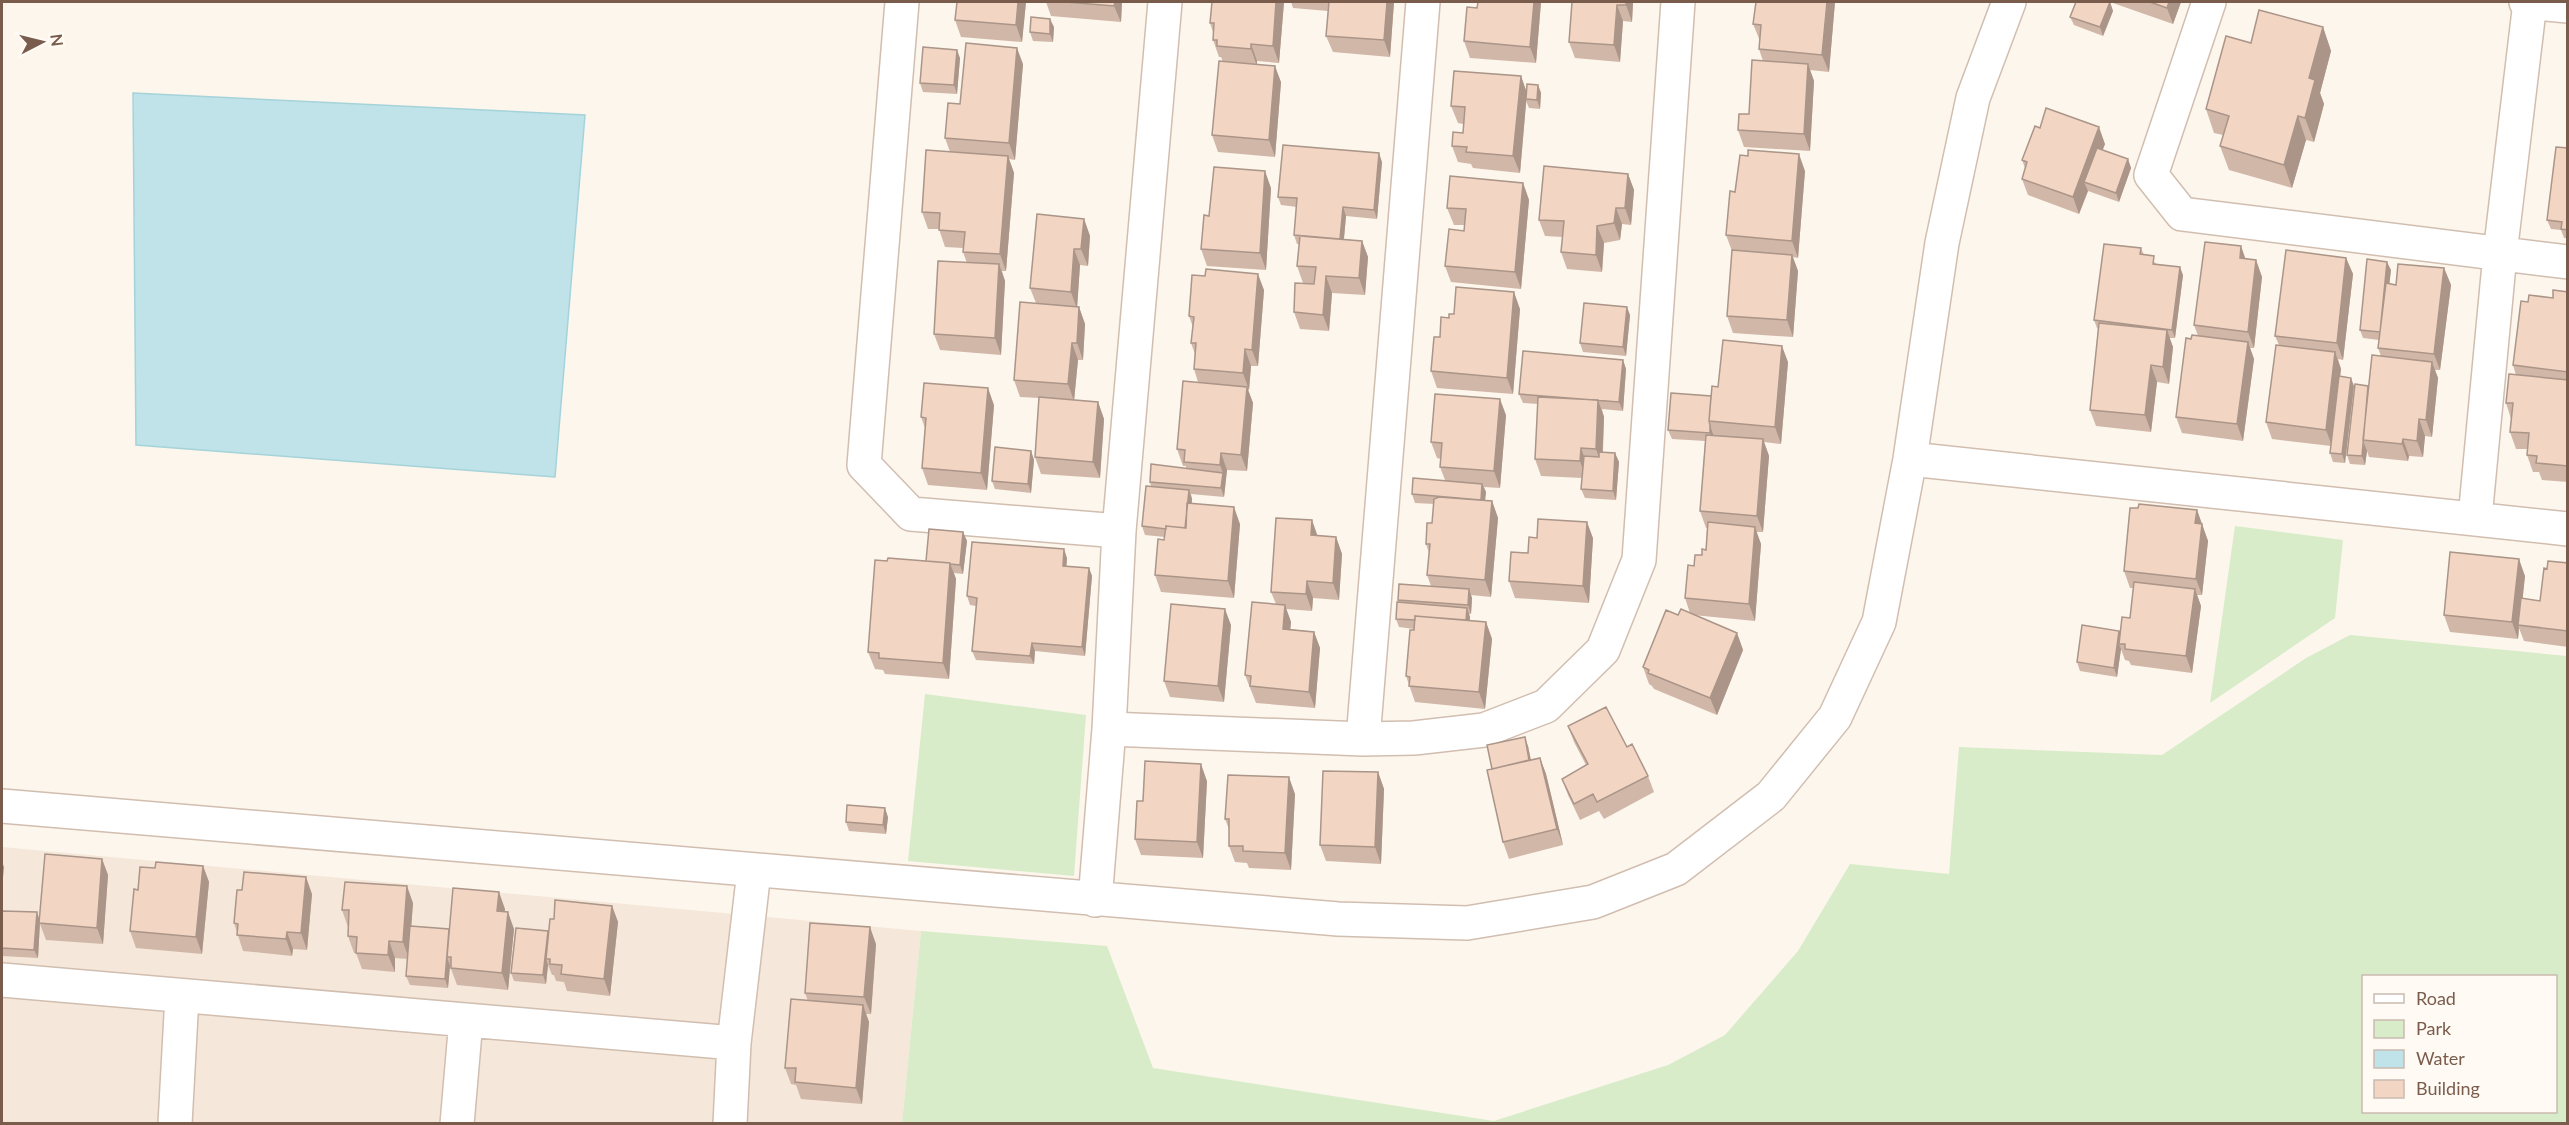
<svg xmlns="http://www.w3.org/2000/svg" width="2569" height="1125" viewBox="0 0 2569 1125" font-family="Lato,sans-serif">
<style>
.residential{fill:#f5e8da}
.green{fill:#d8ecc9;fill-rule:evenodd}
.water{fill:#bfe3e8;stroke:#a5d3da;stroke-width:1.5}
.lines{fill:none;stroke-linecap:round;stroke-linejoin:round}
.minor-casing{stroke:#d1beb0;stroke-width:36}
.minor{stroke:#fff;stroke-width:33}
.wall{fill:#d1b7a8}
.shaded-wall{fill:#aa9588}
.building{fill:#f3d5c3;stroke:#aa9588;stroke-width:1.5}
</style>
<rect width="100%" height="100%" fill="#fdf6ec"/>
<path class="residential" d="M2,847L921,931L902,1123H2Z"/>
<path class="green" d="M2235,526L2343,540L2335,618L2210,703Z
M2350,635L2567,656V1123H902L921,931L1107,946L1153,1068L1494,1121L1668,1065L1725,1035L1798,951L1850,864L1949,874L1959,747L2162,755L2306,658ZM2364,976H2556V1112H2364Z
M925,694L1086,715L1074,876L908,861Z"/>
<path class="water" d="M133,93L585,115L555,477L136,445Z"/>
<g class="lines">
<defs>
<path id="minor" d="M902,2L864,465L911,514L1119,531
M1165,2L1119,531L1109,729L1363,739L1414,738L1484,730L1546,706L1603,650L1639,560L1678,2
M2209,2L2151,175L2182,214L2568,262
M2526,2L2568,6
M1910,459L2568,529
M2475,518L2500,254L2530,2
M1363,739L1423,2
M2,806L1338,919L1467,923L1593,902L1676,869L1771,796L1835,717L1879,622L1910,459L1942,243L1973,98L2009,2
M1095,900L1109,729
M2,980L734,1043
M175,1124L182,996
M457,1124L466,1020
M730,1124L734,1043L754,871"/>
</defs>
<use href="#minor" class="minor-casing"/>
<use href="#minor" class="minor"/>
</g>
<path class="wall" d="M1026,2L1022,42L961,37L955,20Z
M1046,2H1122L1121,22L1051,16Z
M1284,2L1279,63L1257,61V64L1281,82L1275,157L1218,152L1212,135L1223,62L1221,57H1219L1213,40V32L1210,23Z
M1291,2H1394L1390,57L1333,52L1326,36L1328,11L1293,8Z
M1478,2H1541L1536,63L1470,58L1464,41L1477,8Z
M1572,2H1633L1632,22L1623,21L1620,62L1575,58L1569,42Z
M1756,2H1835L1829,72L1810,70L1814,81L1810,151L1744,147L1738,130L1749,114L1763,61L1759,49L1760,41L1753,24Z
M2076,2H2181L2173,24L2110,2L2113,11L2103,36L2074,25L2070,17Z
M1054,27L1053,42L1033,41L1030,32Z
M2323,27L2331,51L2320,93L2324,104L2314,142L2306,140L2292,188L2229,170L2220,146L2223,135L2214,133L2206,109L2251,43Z
M960,58L957,94L923,92L920,83Z
M1023,64L1015,160L1009,159L1014,173L1006,271H1002L1005,281L1001,355L940,350L934,334L967,263L963,252V248L945,247L939,229H928L922,212L950,152L945,138L960,104Z
M1521,76L1526,91L1538,85L1541,93L1540,109L1529,108L1526,101L1520,173L1473,168L1471,164L1458,162L1452,146L1463,133V124L1458,123L1451,106Z
M2040,128L2105,144L2102,150L2128,159L2131,168L2119,202L2088,191L2079,214L2028,195L2022,179L2025,168L2022,160Z
M2568,148V238H2564L2561,230L2551,229L2547,220Z
M1382,162L1377,219L1346,216L1344,239L1362,241L1368,257L1365,295L1332,293L1329,331L1300,329L1294,312L1303,283L1297,266L1299,244H1297L1294,235L1297,207L1281,205L1278,197Z
M1805,171L1798,258L1793,257L1798,271L1793,337L1733,333L1727,316L1732,251L1726,235L1735,192Z
M1628,174L1634,190L1631,225L1622,224L1620,240L1604,243L1602,272L1567,269L1561,252L1563,237L1545,236L1539,220Z
M1523,183L1529,200L1521,289L1451,282L1445,266L1464,231L1465,225H1454L1447,208Z
M1271,188L1266,270L1207,266L1201,249L1209,216Z
M1084,219L1090,236L1088,266L1080,265L1077,307H1079L1085,324L1083,360H1078L1074,400L1098,402L1104,419L1100,478L1041,474L1035,457L1039,398L1020,397L1014,380L1036,303L1030,288Z
M2141,248L2144,255L2157,264L2183,275L2175,338H2169L2173,347L2169,384L2157,382L2151,432L2096,426L2090,410L2098,329L2097,328L2094,320Z
M2346,258L2353,274L2343,360L2338,359L2341,369L2340,376L2354,386L2345,463L2333,462L2330,453L2331,446L2272,439L2266,422L2279,345L2275,336Z
M2256,260L2262,277L2254,348H2250L2254,359L2243,441L2182,433L2176,417L2191,339L2198,336L2194,325Z
M2444,268L2451,285L2440,370H2435L2438,378L2432,437L2425,436L2423,457L2409,456L2408,461L2369,457L2367,451L2365,465L2350,464L2347,455L2368,386L2381,356L2378,348L2379,340L2363,338L2360,330L2391,270L2389,284L2396,285Z
M1205,276L1264,290L1258,366H1251L1249,390H1248L1253,403L1247,471L1227,470L1224,497L1191,494L1192,499V503L1240,524L1234,598L1161,592L1155,575L1165,537L1145,535L1142,526L1151,486L1150,482L1186,469V466H1183L1177,449L1198,382L1194,369L1195,354L1191,343L1193,327L1189,316Z
M2568,292V482L2542,480L2539,472H2533L2527,455L2528,449H2516L2510,432L2511,419L2506,403L2516,375L2513,365L2553,298Z
M1520,309L1513,394L1437,388L1431,371L1440,337L1449,318Z
M1630,315L1626,356L1583,352L1580,343Z
M1623,360L1626,369L1623,411L1602,409L1604,417L1603,452L1615,453L1619,462L1616,500L1585,498L1581,489L1582,478L1541,476L1535,459L1538,404L1523,403L1519,394Z
M1788,362L1781,444L1764,442L1769,456L1763,532H1756L1761,544L1755,621L1693,615L1737,633L1743,650L1717,715L1654,689L1652,686L1649,684L1643,667L1678,615L1690,613L1685,598L1694,566L1706,550L1707,528H1706L1700,511L1705,441L1672,439L1668,430L1711,397L1718,387Z
M994,405L987,490L928,485L922,468L925,428L921,417Z
M1506,415L1500,488L1484,487L1486,492L1485,501H1492L1498,518L1491,597L1471,595L1472,598L1471,614H1469L1470,617V621L1486,622L1492,639L1485,709L1415,702L1406,676L1414,629L1399,627L1396,619L1398,600L1431,586L1427,575L1429,553L1426,544L1432,523L1434,504L1415,503L1412,494L1445,480L1440,467L1441,459L1437,458L1431,442Z
M1031,451L1034,460L1031,493L995,489L992,481Z
M2197,510L2208,541L2202,595H2197L2201,606L2192,673L2131,665L2129,661L2125,660L2121,649L2117,677L2080,671L2077,662L2119,631L2120,633L2130,618L2133,588H2130L2124,571Z
M963,532L967,541L963,574L954,573L956,579L949,679L885,674L883,670L875,669L868,652L887,561H926Z
M1318,536L1336,537L1342,554L1339,600L1313,598L1312,611L1286,609L1291,622L1290,629L1314,632L1320,648L1315,708L1256,703L1245,675L1276,604L1271,592Z
M1593,538L1589,603L1515,598L1509,581L1528,553Z
M1067,558L1066,566L1089,568L1092,576L1085,656L1035,651L1034,664L976,660L972,651L976,606L970,605L967,596Z
M2568,563V647L2524,641L2519,628L2518,639L2450,632L2444,615L2525,576L2522,598L2540,601L2547,569Z
M1231,625L1224,702L1170,697L1164,681Z
M1568,726L1627,747L1648,776L1654,792L1604,819L1599,811L1580,820L1568,795L1562,779L1586,765L1574,742Z
M1528,746L1531,760L1540,758L1546,774L1563,845L1509,859L1503,842L1492,769Z
M1378,772L1384,789L1381,864L1326,861L1320,845Z
M1207,781L1203,858L1141,855L1135,839L1143,801Z
M1295,794L1291,870L1249,868L1247,863L1235,862L1229,846V829L1225,819Z
M888,817L886,834L849,831L846,822Z
M102,859L108,875L103,944L46,940L40,924L38,958L2,956V911L40,920Z
M203,866L209,882L202,954L136,948L130,931L138,890L155,868Z
M312,894L307,950L293,949L292,956L243,951L234,923Z
M413,903L411,926L449,929L505,909L504,912L514,929L508,990L457,985L450,966L448,988L410,985L406,976L408,959L395,958V972L362,969L356,953H354L348,936V927L342,910Z
M612,906L618,922L610,996L567,991L564,982L556,981L554,975H552L548,965L546,984L514,981L511,973L549,933L554,919Z
M876,944L871,1014H866L869,1022L862,1104L801,1099L796,1085L791,1084L785,1068L808,1001L805,993Z"/>
<path class="shaded-wall" d="M1018,2H1026L1022,42L1016,25Z
M1115,2H1122L1121,22L1114,6Z
M1276,2H1284L1279,63L1273,46Z
M1387,2H1394L1390,57L1384,40Z
M1534,2H1541L1536,63L1530,47Z
M1626,2H1633L1632,22L1626,5Z
M1827,2H1835L1829,72L1822,55Z
M2110,2L2113,11L2103,36L2100,27Z
M2169,2H2181L2173,24L2167,8Z
M1617,5L1623,21L1620,62L1614,45Z
M1050,19L1054,27L1053,42L1050,34Z
M2323,27L2331,51L2320,93L2324,104L2314,142L2305,118L2309,78Z
M1251,44L1257,61V66L1251,49Z
M1017,48L1023,64L1015,160L1009,143Z
M957,50L960,58L957,94L954,85Z
M1808,64L1814,81L1810,151L1804,134Z
M1275,66L1281,82L1275,157L1269,140Z
M1521,76L1527,93L1520,173L1513,156Z
M1538,85L1541,93L1540,109L1537,100Z
M2298,116L2306,140L2292,188L2284,165Z
M2099,127L2105,144L2090,184L2084,182L2088,191L2079,214L2073,197Z
M1379,153L1382,162L1377,219L1374,210Z
M1799,154L1805,171L1798,258L1792,241Z
M1008,156L1014,173L1006,271L1000,254Z
M2128,159L2131,168L2119,202L2116,193Z
M1265,171L1271,188L1266,270L1260,253Z
M1628,174L1634,190L1631,225L1625,208Z
M1523,183L1529,200L1521,289L1515,272Z
M1343,207L1346,216L1343,248L1340,239Z
M1616,208L1622,224L1620,240L1614,223Z
M1084,219L1090,236L1088,266L1081,249Z
M1597,226L1604,243L1602,272L1596,255Z
M1362,241L1368,257L1365,295L1359,278Z
M2241,246L2247,263L2240,258Z
M1074,249L1080,265L1077,309L1071,292Z
M1792,255L1798,271L1793,337L1787,320Z
M2346,258L2353,274L2343,360L2337,343Z
M2256,260L2262,277L2254,348L2248,332Z
M2387,262L2391,270L2383,340L2380,332Z
M999,264L1005,281L1001,355L995,338Z
M2180,267L2183,275L2175,338L2172,330Z
M2444,268L2451,285L2440,370L2434,354Z
M1258,274L1264,290L1258,366L1252,350Z
M1326,276L1332,293L1329,331L1323,315Z
M1514,292L1520,309L1513,394L1507,378Z
M1079,307L1085,324L1083,360L1077,343Z
M1627,307L1630,315L1626,356L1623,347Z
M2167,330L2173,347L2169,384L2163,367Z
M2248,342L2254,359L2243,441L2237,424Z
M1072,343L1078,360L1074,401L1068,384Z
M1782,346L1788,362L1781,444L1775,427Z
M1245,349L1251,366L1249,390L1243,373Z
M2335,352L2341,369L2332,446L2326,430Z
M1623,360L1626,369L1623,411L1619,402Z
M2432,362L2438,378L2432,437L2426,420Z
M2151,365L2157,382L2151,432L2145,415Z
M2351,378L2354,386L2345,463L2342,454Z
M1247,387L1253,403L1247,471L1241,455Z
M988,388L994,405L987,490L981,473Z
M1500,399L1506,415L1500,488L1494,471Z
M1598,400L1604,417L1602,466L1596,449Z
M1098,402L1104,419L1100,478L1093,462Z
M2419,419L2425,436L2423,457L2417,441Z
M1710,425L1713,434V441L1710,433Z
M1763,439L1769,456L1763,532L1757,516Z
M2403,439L2409,456L2408,461L2402,444Z
M2364,443L2367,451L2365,465L2362,456Z
M1581,448L1587,465L1586,478L1580,461Z
M1031,451L1034,460L1031,493L1028,484Z
M1221,453L1227,470L1224,497L1221,488L1223,473L1220,465Z
M1615,453L1619,462L1616,500L1613,491Z
M1482,484L1486,492L1484,509L1481,500Z
M1189,490L1192,499L1188,539L1185,531Z
M1492,501L1498,518L1491,597L1485,580Z
M1234,507L1240,524L1234,598L1228,581Z
M2197,510L2208,541L2202,595L2196,579L2195,523Z
M1312,520L1318,537L1311,535Z
M1587,522L1593,538L1589,603L1583,586Z
M1755,527L1761,544L1755,621L1749,604Z
M963,532L967,541L963,574L960,565Z
M1336,537L1342,554L1339,600L1333,583Z
M1064,549L1067,558L1066,574L1063,566Z
M2519,559L2525,576L2520,625H2518L2519,628L2518,639L2512,622Z
M950,563L956,579L949,679L943,663Z
M1089,568L1092,576L1085,656L1082,647Z
M1307,581L1313,598L1312,611L1306,594Z
M1469,589L1472,598L1471,614L1468,605Z
M2195,589L2201,606L2192,673L2186,656Z
M1285,605L1291,622L1289,646L1283,629Z
M1467,608L1470,617L1468,633L1465,625Z
M1225,609L1231,625L1224,702L1218,686Z
M1486,622L1492,639L1485,709L1479,692Z
M2119,631L2122,640L2119,644L2121,649L2117,677L2114,668Z
M1314,632L1320,648L1315,708L1309,692Z
M1737,633L1743,650L1717,715L1710,698Z
M1032,643L1035,651L1034,664L1030,656Z
M1525,737L1528,746L1534,777L1531,768Z
M1540,758L1546,774L1563,845L1557,829Z
M1201,764L1207,781L1203,858L1197,842Z
M1378,772L1384,789L1381,864L1375,847Z
M1289,777L1295,794L1291,870L1285,853Z
M885,808L888,817L886,834L883,825Z
M102,859L108,875L103,944L97,928Z
M2,862L4,867L2,889Z
M203,866L209,882L202,954L196,937Z
M306,877L312,894L307,950L301,933Z
M407,886L413,903L409,959L403,942Z
M499,892L505,909L503,928L497,911Z
M612,906L618,922L610,996L604,979Z
M37,912L40,921L38,958L34,950Z
M508,912L514,929L508,990L502,973Z
M870,927L876,944L871,1014L864,997Z
M548,931L551,940L546,959L548,965L546,984L543,975Z
M287,932L293,949L292,956L286,939Z
M389,941L395,958V972L388,955Z
M447,957L450,966L448,988L445,979Z
M863,1005L869,1022L862,1104L856,1088Z"/>
<path class="building" d="M957,2H1018L1016,25L955,20Z
M1066,2H1115L1114,6Z
M1212,2H1276L1273,46L1251,44V49L1217,46V40H1213L1214,23H1210Z
M1329,2H1387L1384,40L1326,36Z
M1478,2H1534L1530,47L1464,41L1467,7L1477,8Z
M1572,2H1626V5H1617L1614,45L1569,42Z
M1756,2H1827L1822,55L1759,49L1761,25L1753,24Z
M2076,2H2110L2100,27L2070,17Z
M2150,2H2169L2167,8Z
M2259,10L2323,27L2309,78L2315,80L2305,118L2298,116L2284,165L2220,146L2229,116L2206,109L2226,36L2251,43Z
M1031,17L1050,19V34L1030,32Z
M966,43L1017,48L1009,143L945,138L948,103L960,104Z
M923,47L957,50L954,85L920,83Z
M1752,60L1808,64L1804,134L1738,130L1739,114H1749Z
M1219,61L1275,66L1269,140L1212,135Z
M1454,71L1521,76L1513,156L1466,152L1467,147L1452,146L1453,132L1463,133L1465,107L1451,106Z
M1527,84L1538,85L1537,100L1526,99Z
M2046,108L2099,127L2073,197L2022,179L2027,162L2022,160L2035,126L2040,128Z
M1283,145L1379,153L1374,210L1343,207L1340,239L1294,235L1297,198L1278,197Z
M2556,147L2568,148V230L2561,229L2562,222L2547,220Z
M2097,148L2128,159L2116,193L2084,182Z
M926,150L1008,156L1000,254L963,252L965,232L939,230L940,213L922,212Z
M1748,150L1799,154L1792,241L1726,235L1730,191L1735,192L1740,155L1748,156Z
M1544,166L1628,174L1625,208H1616L1614,223L1597,226L1596,255L1561,252L1564,221L1539,220Z
M1214,167L1265,171L1260,253L1201,249L1204,215L1209,216Z
M1450,176L1523,183L1515,272L1445,266L1449,229L1464,231L1466,209L1447,208Z
M1037,214L1084,219L1081,249H1074L1071,292L1030,288Z
M1300,236L1362,241L1359,278L1326,276L1323,315L1294,312L1295,283L1314,284L1316,267L1297,266Z
M2205,242L2241,246L2240,258L2256,260L2248,332L2194,325Z
M2104,244L2141,248L2140,254L2154,256L2153,264L2180,267L2172,330L2094,320Z
M1732,250L1792,255L1787,320L1727,316Z
M2286,250L2346,258L2337,343L2275,336Z
M2367,259L2387,262L2380,332L2360,330Z
M938,261L999,264L995,338L934,334Z
M2398,264L2444,268L2434,354L2378,348L2386,283L2396,285Z
M1206,269L1258,274L1252,350L1245,349L1243,373L1194,369L1196,343H1191L1194,317L1189,316L1192,275L1205,276Z
M1456,287L1514,292L1507,378L1431,371L1434,337H1440L1441,317L1449,318V314H1454Z
M2553,290L2568,292V372L2513,365L2521,301L2528,302L2529,295L2553,298Z
M1020,302L1079,307L1077,343H1072L1068,384L1014,380Z
M1584,303L1627,307L1623,347L1580,343Z
M2099,323L2167,330L2163,367L2151,365L2145,415L2090,410Z
M2192,335L2248,342L2237,424L2176,417L2186,338L2191,339Z
M1723,340L1782,346L1775,427L1709,421L1712,386L1718,387Z
M2276,345L2335,352L2326,430L2266,422Z
M1523,351L1623,360L1619,402L1519,394Z
M2372,355L2432,362L2426,420L2419,419L2417,441L2403,439L2402,444L2363,440Z
M2509,374L2568,380V466L2536,463L2537,456L2527,455L2529,433L2510,432L2513,403H2506Z
M2339,376L2351,378L2342,454L2330,453Z
M1183,381L1247,387L1241,455L1221,453L1220,465L1184,462L1185,450L1177,449Z
M924,383L988,388L981,473L922,468L926,418L921,417Z
M2355,384L2368,386L2362,456L2347,455Z
M1671,393L1711,396L1709,421L1710,425V433L1668,430Z
M1435,394L1500,399L1494,471L1440,467L1442,443L1431,442Z
M1039,397L1098,402L1093,462L1035,457Z
M1538,397L1598,400L1596,449L1581,448L1580,461L1535,459Z
M1706,435L1763,439L1757,516L1700,511Z
M995,447L1031,451L1028,484L992,481Z
M1599,452L1615,453L1613,491L1581,489L1584,456L1599,457Z
M1151,464L1223,473L1221,488L1150,482Z
M1413,478L1482,484L1481,500L1412,494Z
M1146,486L1189,490L1185,528L1166,526V529L1142,526Z
M1439,497L1492,501L1485,580L1427,575L1430,544H1426L1427,523H1432L1434,499Z
M1187,503L1234,507L1228,581L1155,575L1158,539L1164,540L1166,526L1186,528Z
M2139,504L2197,510L2195,523L2202,524L2196,579L2124,571L2130,508H2138Z
M1276,518L1312,520L1311,535L1336,537L1333,583L1307,581L1306,594L1271,592Z
M1538,519L1587,522L1583,586L1509,581L1511,552L1528,553L1529,537L1537,538Z
M1708,522L1755,527L1749,604L1685,598L1688,565L1694,566L1695,555H1702V549L1706,550Z
M929,529L963,532L960,565L950,564V563L926,561Z
M972,542L1064,549L1063,566L1089,568L1082,647L1032,643L1030,656L972,651L977,598L967,596Z
M2450,552L2519,559L2512,622L2444,615Z
M888,558L950,563L943,663L879,658V653L868,652L875,560L887,561Z
M2548,561L2568,563V631L2518,625L2521,598L2540,601L2544,568L2547,569Z
M2134,582L2195,589L2186,656L2125,649V644H2119L2122,617L2130,618Z
M1399,584L1469,589L1468,605L1398,600Z
M1252,602L1285,605L1283,629L1314,632L1309,692L1250,686L1251,676L1245,675Z
M1397,602L1467,608L1466,620L1415,616V620L1396,619Z
M1171,604L1225,609L1218,686L1164,681Z
M1681,609L1737,633L1710,698L1648,673L1649,670L1643,667L1666,610L1678,615Z
M1415,616L1486,622L1479,692L1409,686L1410,677L1406,676L1410,630H1414Z
M2082,625L2119,631L2114,668L2077,662Z
M1606,707L1627,747L1632,744L1648,776L1597,802L1593,794L1574,804L1562,779L1588,764L1568,726Z
M1525,737L1529,760L1492,769L1487,745Z
M1540,758L1557,829L1503,842L1487,770Z
M1145,761L1201,764L1197,842L1135,839L1137,801H1143Z
M1323,771L1378,772L1375,847L1320,845Z
M1228,775L1289,777L1285,853L1243,851V846H1229V819H1225Z
M847,805L885,808L883,825L846,822Z
M45,854L102,859L97,928L39,923Z
M156,862L203,866L196,937L130,931L134,889L138,890L140,867L155,868Z
M244,872L306,877L301,933L287,932L286,939L237,935L238,924L234,923L237,890H242Z
M345,882L407,886L403,942L389,941L388,955L356,953L357,937L348,936L349,910H342Z
M453,888L499,892L497,911L508,912L502,973L451,968V957H447Z
M555,900L612,906L604,979L561,974L562,965L550,964V959H546L550,919H554Z
M2,911L37,912L34,950L2,948Z
M810,923L870,927L864,997L805,993Z
M410,926L449,929L445,979L406,976Z
M516,928L548,931L543,975L511,973Z
M791,999L863,1005L856,1088L795,1082L796,1068H785Z"/>
<rect width="2569" height="1125" fill="none" stroke="#7a5c4d" stroke-width="6"/>
<rect x="2362" y="975" width="195" height="138" fill="#fffaf3" stroke="#cabbb1" stroke-width="1.5"/>
<rect x="2374" y="994" width="30" height="9" fill="#ffffff" stroke="#cabbb1" stroke-width="1.5"/>
<text x="2416" y="1005" font-size="18" fill="#7a5c4d">Road</text>
<rect x="2374" y="1020" width="30" height="18" fill="#d8ecc9" stroke="#cabbb1" stroke-width="1.5"/>
<text x="2416" y="1035" font-size="18" fill="#7a5c4d">Park</text>
<rect x="2374" y="1050" width="30" height="18" fill="#bfe3e8" stroke="#cabbb1" stroke-width="1.5"/>
<text x="2416" y="1065" font-size="18" fill="#7a5c4d">Water</text>
<rect x="2374" y="1080" width="30" height="18" fill="#f3d5c3" stroke="#cabbb1" stroke-width="1.5"/>
<text x="2416" y="1095" font-size="18" fill="#7a5c4d">Building</text>
<g transform="translate(42 42) rotate(83)" stroke="#fffaf3" stroke-width="4.5" paint-order="stroke">
<path d="M0-4.5L10 22L0 15L-10 22Z" fill="#7a5c4d"/>
<text y="-9" font-size="16" font-weight="bold" text-anchor="middle" fill="#7a5c4d">N</text>
</g>
</svg>
